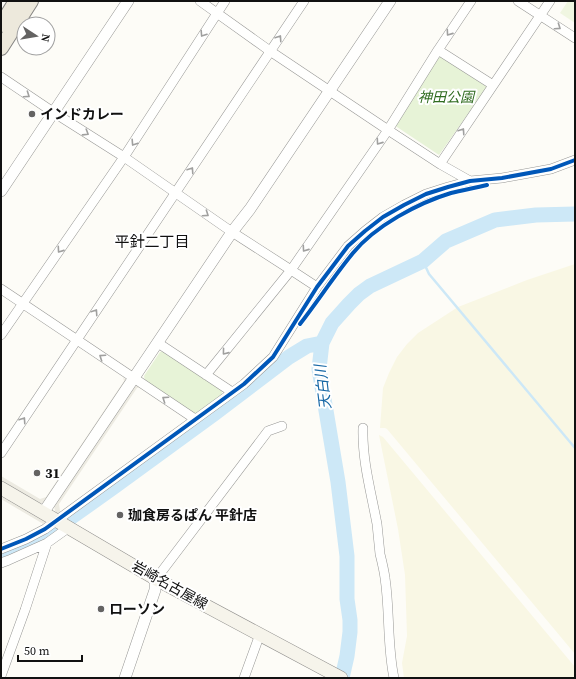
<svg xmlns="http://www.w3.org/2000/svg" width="576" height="679" viewBox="0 0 576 679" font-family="'Source Serif 4','Noto Sans JP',serif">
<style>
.farmland{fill:#f9f7e4}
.green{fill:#e7f3d7}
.pitch{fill:#f0f6e1}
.plaza{fill:#edebe2}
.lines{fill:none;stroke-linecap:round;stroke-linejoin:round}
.stream{stroke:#cde8f7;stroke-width:2.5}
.river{stroke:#cde8f7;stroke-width:15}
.minor-casing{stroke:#979795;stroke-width:10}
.tertiary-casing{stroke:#979795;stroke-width:12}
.secondary-casing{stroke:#8e8d8b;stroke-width:14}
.primary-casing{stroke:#858482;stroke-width:16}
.minor{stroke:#fffffe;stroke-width:9}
.tertiary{stroke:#fffffe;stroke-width:11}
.secondary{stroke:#f6f4eb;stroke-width:13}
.primary{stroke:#ede9dc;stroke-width:14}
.cycleway-casing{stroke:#fff;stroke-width:6}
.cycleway{stroke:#0057b8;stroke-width:4}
.oneway{stroke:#a0a09f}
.poi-dot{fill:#646362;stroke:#fff;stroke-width:1.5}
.labels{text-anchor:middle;stroke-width:4;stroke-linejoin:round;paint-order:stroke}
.park-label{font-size:14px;font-style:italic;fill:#2f6b1f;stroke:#fff}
.poi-label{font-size:14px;font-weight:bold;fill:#111;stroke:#fff;text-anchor:start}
.street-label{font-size:14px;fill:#111;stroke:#fff}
.neighbourhood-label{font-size:15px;fill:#111;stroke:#fff}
.water-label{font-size:15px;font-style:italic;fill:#1768a6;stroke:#fff}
</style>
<rect width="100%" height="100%" fill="#fdfcf7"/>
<path class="farmland" d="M575,264V654L387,429L385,428H380L383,388L389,373L397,357L407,344L418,333L458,307L527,280Z
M379,435L383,437L575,667V678H404L402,663L407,636L405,575L398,529Z"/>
<path class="green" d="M440,56L487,87L439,155L394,125Z
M164,351L222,390V397L195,415L145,381L144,376L160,352Z"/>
<path class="pitch" d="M568,1H575V23L560,13Z"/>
<path class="plaza" d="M123,377L126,380L45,503H40L38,502L1,481V476L40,499L46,497L124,381Z
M136,385L141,387L137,388L59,504L60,511L63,513L59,514H57L55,511L54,506L134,387Z
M1,495L43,520L45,522V525L1,499Z"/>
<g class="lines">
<path class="stream" d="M423,261L429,274L575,448"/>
<path class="river" d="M1,556L33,543L52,531L114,487L214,414L289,357L307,346L322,343
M342,678L347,656L350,632V620L347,599V556L338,482L319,369L322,343L332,323L349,304L359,294L370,286L423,261L446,241L495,220L536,215L575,214"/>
<defs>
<path id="minor" d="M200,1L270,51L388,130L440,164L470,181
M518,1L575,38
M438,50L493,85
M1,77L53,112L124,157L232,232L291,270L317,287
M440,164L550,1
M1,289L195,419
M1,335L124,157L225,1
M158,343L232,392
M206,375L291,270L388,130L438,50L471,1
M363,428C362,460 371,492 377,524C378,534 379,544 380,554C382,562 384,570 385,578C390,611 387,645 394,678
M1,453L304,1
M1,549L26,539L45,529L244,384L273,357L317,287L348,246L365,231L383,217L404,205L426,194L448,187L470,181L502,178L551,169L575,160
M1,563L9,560L47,543L68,528
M156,579L268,431L282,426
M1,676L25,610L47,543
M244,678L260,634"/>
<path id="tertiary" d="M1,191L128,1
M43,513L232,232L250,209L390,1
M125,678L155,590L156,579"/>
<path id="secondary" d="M1,488L156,579L341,678"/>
<path id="primary" d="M1,25L16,1
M1,48L31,1"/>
</defs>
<use href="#minor" class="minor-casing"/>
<use href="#tertiary" class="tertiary-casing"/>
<use href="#secondary" class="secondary-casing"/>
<use href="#primary" class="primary-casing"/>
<use href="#minor" class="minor"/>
<use href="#tertiary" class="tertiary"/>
<use href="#secondary" class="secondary"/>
<use href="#primary" class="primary"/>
<defs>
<path id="cycleway" d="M300,324C318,301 334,276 353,253C375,226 418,203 451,193C463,190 475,188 487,185
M1,549L26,539L45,529L244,384L273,357L317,287L348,246L365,231L383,217L404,205L426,194L448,187L470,181L502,178L551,169L575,160"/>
</defs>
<use href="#cycleway" class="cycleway-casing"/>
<use href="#cycleway" class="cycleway"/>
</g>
<defs><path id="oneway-chevron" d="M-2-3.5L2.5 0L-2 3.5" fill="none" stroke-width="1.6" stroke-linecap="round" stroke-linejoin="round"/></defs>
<g class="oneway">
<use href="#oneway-chevron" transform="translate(558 27) rotate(34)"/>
<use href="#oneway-chevron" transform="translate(449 33) rotate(125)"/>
<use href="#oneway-chevron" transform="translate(203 34) rotate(123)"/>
<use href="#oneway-chevron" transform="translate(279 38) rotate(-56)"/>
<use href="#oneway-chevron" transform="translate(27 95) rotate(34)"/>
<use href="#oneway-chevron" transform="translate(462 131) rotate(-56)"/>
<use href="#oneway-chevron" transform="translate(86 133) rotate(32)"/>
<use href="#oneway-chevron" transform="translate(379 142) rotate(125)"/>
<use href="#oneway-chevron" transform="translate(134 143) rotate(123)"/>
<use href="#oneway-chevron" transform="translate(191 170) rotate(-56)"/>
<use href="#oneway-chevron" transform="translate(206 214) rotate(34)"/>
<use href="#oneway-chevron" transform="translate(305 249) rotate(125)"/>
<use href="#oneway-chevron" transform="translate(60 250) rotate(125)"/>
<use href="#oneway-chevron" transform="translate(95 312) rotate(-56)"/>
<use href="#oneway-chevron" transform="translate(225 352) rotate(129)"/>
<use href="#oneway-chevron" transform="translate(102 357) rotate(-146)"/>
<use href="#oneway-chevron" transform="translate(165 399) rotate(-146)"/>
<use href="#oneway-chevron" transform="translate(23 420) rotate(-56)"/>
</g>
<g class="poi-dot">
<circle cx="32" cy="114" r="4"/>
<circle cx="37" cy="473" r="4"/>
<circle cx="120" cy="515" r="4"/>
<circle cx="101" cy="609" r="4"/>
</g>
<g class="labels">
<g class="park-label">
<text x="446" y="102">神田公園</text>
</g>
<g class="poi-label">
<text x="40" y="119">インドカレー</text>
<text x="45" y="478">31</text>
<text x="128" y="520">珈食房るぱん 平針店</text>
<text x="109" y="614">ローソン</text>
</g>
<g class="street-label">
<text transform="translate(170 585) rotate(29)" y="5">岩崎名古屋線</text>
</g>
<g class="neighbourhood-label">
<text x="152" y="247">平針二丁目</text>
</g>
<g class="water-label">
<text transform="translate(323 387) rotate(-97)" y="5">天白川</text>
</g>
</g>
<rect width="576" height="679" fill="none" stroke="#111111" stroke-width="4"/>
<g transform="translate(36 36) rotate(102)"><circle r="19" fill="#ffffff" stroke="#a0a0a0"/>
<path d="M0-3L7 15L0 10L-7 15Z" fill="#646362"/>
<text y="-6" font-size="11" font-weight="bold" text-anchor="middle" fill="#111111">N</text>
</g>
<path d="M18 655v6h64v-6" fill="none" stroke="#111111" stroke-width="2"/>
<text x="24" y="655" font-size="12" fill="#111111" stroke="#ffffff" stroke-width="3" paint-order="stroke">50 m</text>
</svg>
